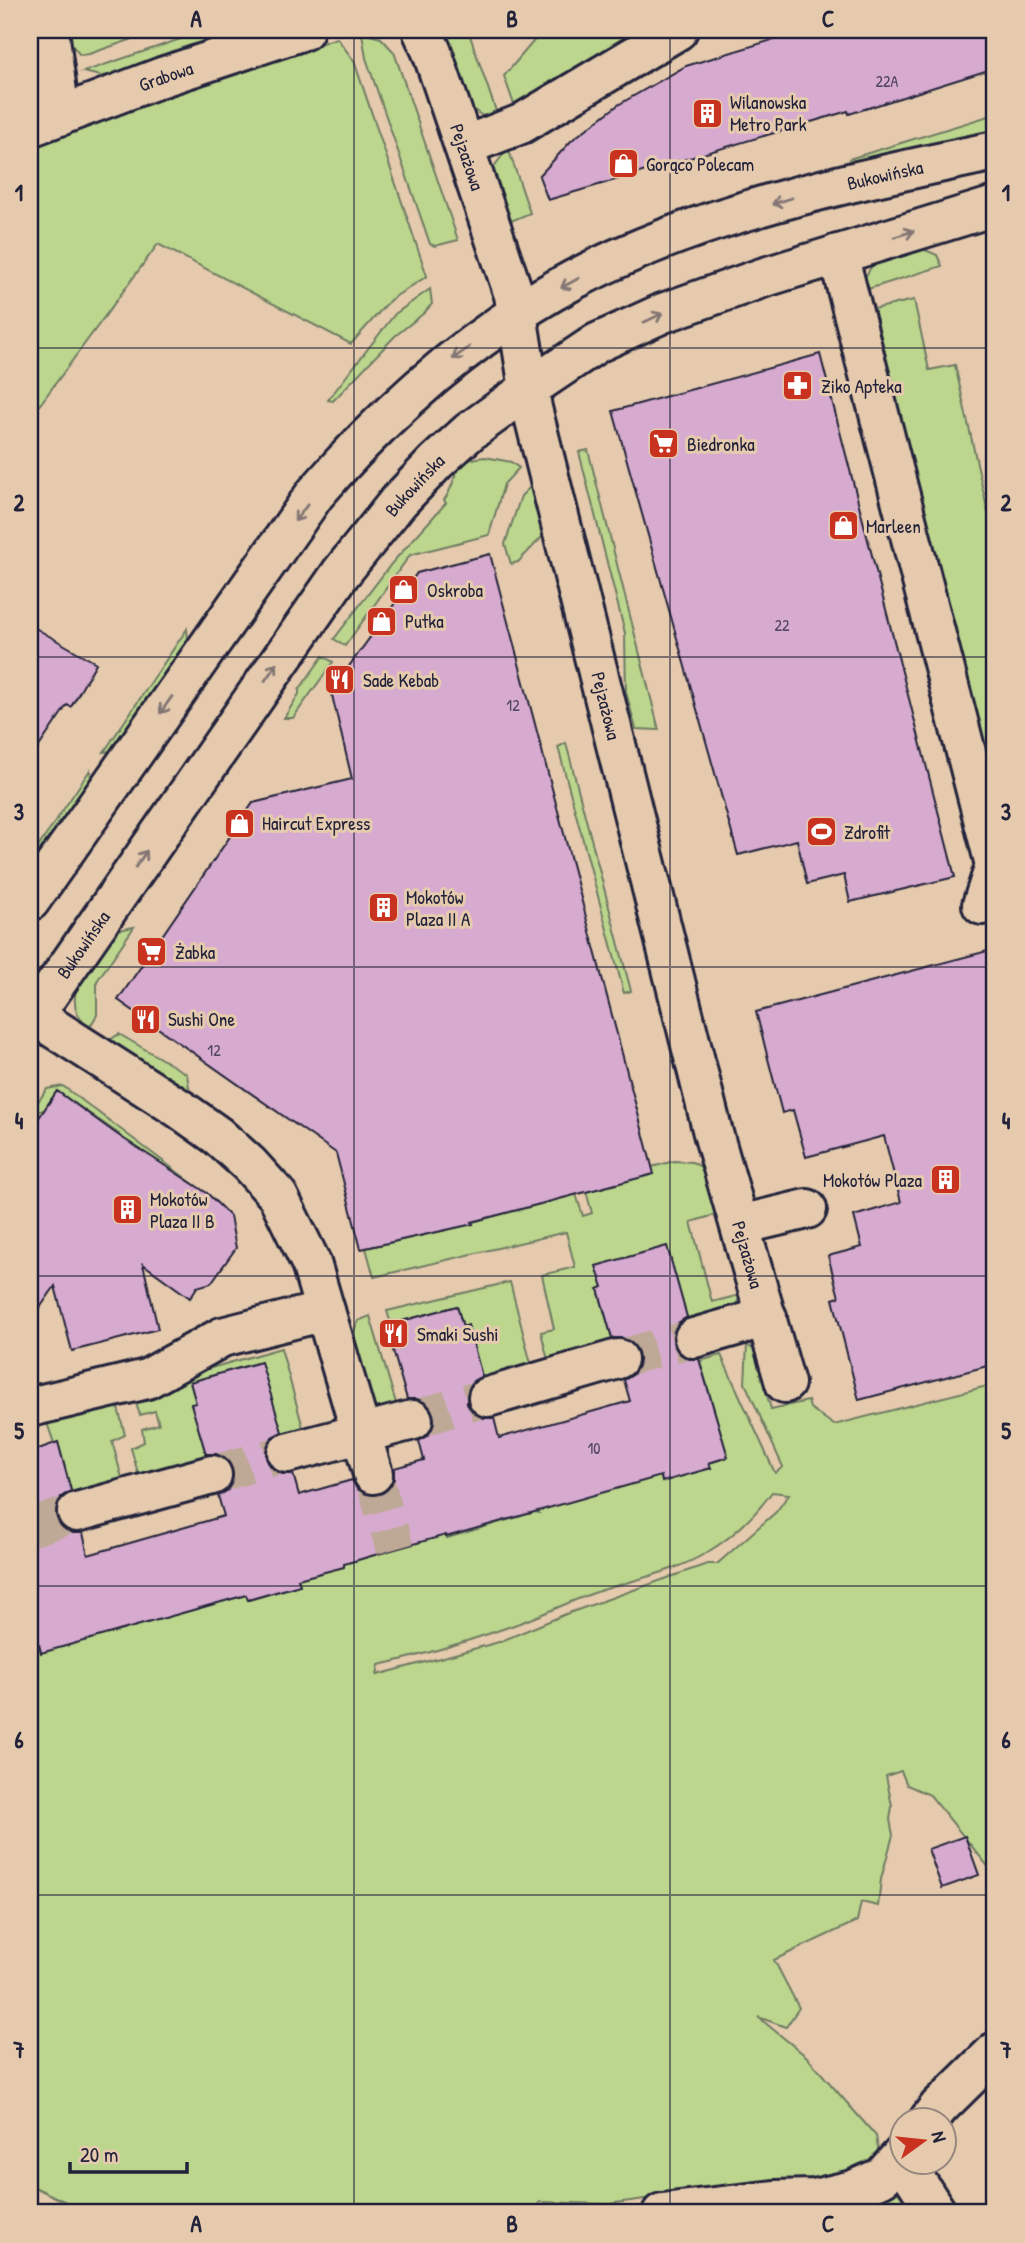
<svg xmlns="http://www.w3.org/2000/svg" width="1025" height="2243" viewBox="0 0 1025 2243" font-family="'Patrick Hand',sans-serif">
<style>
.green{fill:#bcd68d;stroke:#6f7c64;stroke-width:2;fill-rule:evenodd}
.building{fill:#d7abcf;stroke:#22223b;stroke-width:2}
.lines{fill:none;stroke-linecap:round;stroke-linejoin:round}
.minor-tunnel{stroke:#bea896;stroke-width:38;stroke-dasharray:38 19;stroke-linecap:butt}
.minor-casing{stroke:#22223b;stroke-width:44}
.minor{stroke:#e5caad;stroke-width:38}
.oneway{stroke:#847674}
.grid{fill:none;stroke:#22223b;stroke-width:2;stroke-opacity:0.55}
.labels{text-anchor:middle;stroke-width:6;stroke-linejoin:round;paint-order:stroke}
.number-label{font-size:16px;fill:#4f4460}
.street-label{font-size:19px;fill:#22223b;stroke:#e5caad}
.poi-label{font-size:19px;fill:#22223b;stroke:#e5caad;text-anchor:start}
.neatline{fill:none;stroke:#22223b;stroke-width:2.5}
.grid-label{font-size:23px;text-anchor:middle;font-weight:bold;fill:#22223b}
</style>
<rect width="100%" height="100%" fill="#e5caad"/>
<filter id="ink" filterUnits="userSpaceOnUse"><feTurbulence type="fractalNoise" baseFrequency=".0143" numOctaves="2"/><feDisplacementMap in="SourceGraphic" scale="14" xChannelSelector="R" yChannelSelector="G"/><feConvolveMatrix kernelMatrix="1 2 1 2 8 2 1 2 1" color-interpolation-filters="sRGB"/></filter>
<g filter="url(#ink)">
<path class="green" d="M69,30H159L89,54L80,55L71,44Z
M207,30H244L111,75L101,76L83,72Z
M443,30H468L498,117C488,118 480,117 473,108C460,93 453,51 443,30Z
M543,30H644L516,110L504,76Z
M362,33L381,38L394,52L458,240L435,246L430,244L366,58Z
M337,38L354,61L427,276L390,300L351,344L158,244L30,418V145L67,135L166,95Z
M995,114V131L850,162L849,159Z
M508,148L530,213L509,222L493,168Z
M923,249L937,255L942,266L868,289L864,279L873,264Z
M430,289L432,304L424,313L395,336L333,401L328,400L395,314Z
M914,300L929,370L955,365L995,544V832L874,309Z
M588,450L659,730L636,729L626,692L625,633L579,452Z
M485,457L511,462L519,468L504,484L489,535L410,555L345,646L334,639L392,563L446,503L444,500C461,478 447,460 485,457Z
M532,485L544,535L518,562L511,564L505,544L521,496Z
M187,629L188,640L111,751L104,752Z
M323,656L333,662L293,718H284L299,694V690Z
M566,743L631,991L624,993L558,747Z
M90,770L91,779L30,868V859Z
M134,927L97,981V1015L89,1028C53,997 94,959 113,931Z
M119,1034L187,1074L190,1094L107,1042Z
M63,1086L212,1198L116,1139L119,1134L57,1091L44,1110L36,1112L35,1106L47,1089Z
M674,1161L692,1162L707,1170L718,1214L691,1222L712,1302L740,1295L735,1308L689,1325L673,1267H597L603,1287L598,1289L615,1349L550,1368L541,1332L554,1329L542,1275L575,1267L566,1232L374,1277L366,1248L472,1224L469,1211L576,1194L583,1216L592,1213L586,1191L652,1167Z
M510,1282L533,1372L483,1380L468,1326L463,1327L457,1306L391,1324L387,1311Z
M370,1316L398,1410H378L373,1406L353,1334L358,1321Z
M747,1345L754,1350L771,1409L808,1401L810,1408L834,1425L995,1384V1875L930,1795L907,1785L901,1771L886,1776L892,1806L890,1820L893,1835L881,1879L878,1906L861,1902L857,1921L774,1960L799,2008L786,2027L758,2017L807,2057L876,2136L879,2155L839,2185L733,2187L608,2204L540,2202L530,2213H89L30,2185V1647L39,1644L41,1652L246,1595L249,1600L300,1585L298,1578L344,1567V1564L446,1534L447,1538L535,1512L539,1513L538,1511L660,1475L662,1481L711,1468L709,1463L728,1457L700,1361L721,1355L775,1473L783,1467L745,1383ZM772,1492L789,1494L776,1512L717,1564H707L566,1614L499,1642L377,1675L379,1665C425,1655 472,1640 517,1624C542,1615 566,1603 591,1594C629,1580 671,1574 706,1553C733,1537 754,1517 772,1492Z
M281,1348L305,1435L284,1442L267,1383L256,1363L190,1382L196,1403L192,1405L209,1465L141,1484L131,1448L144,1442L142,1429L159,1424L155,1411L140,1415L133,1395L190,1374Z
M116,1400L125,1435L112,1441L125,1489L75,1504L58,1442L54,1443L47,1423L30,1428V1420Z
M902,2162L930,2163L955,2213H783Z"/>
<path class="building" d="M805,30H995V68L849,114L848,111L548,200L539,176L572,140L618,105L686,66Z
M820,354L955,877L850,902L844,875L807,884L797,840L738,855L613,411Z
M490,554L654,1174L472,1222L473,1224L361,1249L336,1153L118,1000L253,803L352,779L331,691L417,573Z
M30,625L96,663L71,707L67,705L30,760Z
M995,949V1364L859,1400L833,1299L839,1297L828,1256L862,1247L854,1216L901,1202L884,1136L806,1157L793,1110L782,1113L756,1012Z
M57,1091L118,1135L207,1193L230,1216L236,1248L211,1283L197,1287L190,1298L143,1264L158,1329L72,1351L55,1286L30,1322V1131Z
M667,1246L687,1317L678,1323L673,1332V1343L679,1354L689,1359H699L728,1457L709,1463L711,1468L662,1482L661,1476L446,1537V1535L395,1549L344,1564V1567L298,1579L300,1585L248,1600L246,1595L41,1653L39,1644L30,1647V1452L58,1442L71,1491L61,1497L56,1507V1517L62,1528L72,1533H83L88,1555L224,1516L218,1496L228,1490L233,1481V1470L227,1459L217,1454H206L191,1404L196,1403L190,1382L261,1362L282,1432L272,1437L266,1447V1458L271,1468L281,1474H293L299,1495L352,1480L357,1489L367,1495H380L388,1490L394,1480V1468L424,1460L419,1441L429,1435L434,1425V1414L428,1404L418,1399H407L392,1347L397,1346L391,1324L457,1306L463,1327L468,1325L482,1376L473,1381L467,1391V1404L472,1412L482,1418H494L499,1438L630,1401L624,1380L634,1374L639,1365V1354L633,1343L623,1338H612L598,1289L603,1287L596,1266Z
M965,1836L979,1875L942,1888L928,1849Z"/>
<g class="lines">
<path class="minor-tunnel" d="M618,1359L694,1338
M413,1420L488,1397
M373,1474L395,1549
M212,1475L287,1453
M30,1528L77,1512"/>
<defs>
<g id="minor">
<path d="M49,30L60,116"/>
<path id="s1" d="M422,30L432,52L514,295L532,408L713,1133L785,1383"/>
<path id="s2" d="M30,127L162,77L304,30"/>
<path d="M464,146L521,124L678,30"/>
<path d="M838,254L995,865"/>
<path id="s3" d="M30,901L315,494C389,408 474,333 575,279C705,211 853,181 995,151"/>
<path d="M982,905L995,866"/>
<path d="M30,1013L180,1109L218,1136L249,1164L278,1196L311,1263L373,1474"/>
<path id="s4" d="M30,1021L341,573L398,502L436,462L469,432L530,388L597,343L663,313L762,278L995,206"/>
<path d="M740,1225L807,1209"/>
<path d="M694,1338L767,1317"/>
<path d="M488,1397L618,1359"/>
<path d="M30,1407L147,1379L222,1337L325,1311"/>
<path d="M287,1453L413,1420"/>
<path d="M77,1512L212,1475"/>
<path d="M929,2120L939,2107L995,2052"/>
<path d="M904,2162L937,2213"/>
<path d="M662,2213L774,2200L814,2199L853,2190L882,2177L902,2155"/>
</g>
</defs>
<use href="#minor" class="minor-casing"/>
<use href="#minor" class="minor"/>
</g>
<defs><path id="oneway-shaft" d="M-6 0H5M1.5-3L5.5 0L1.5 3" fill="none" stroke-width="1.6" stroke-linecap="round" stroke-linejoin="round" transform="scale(1.75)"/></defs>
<g class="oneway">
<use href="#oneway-shaft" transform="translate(782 201) rotate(163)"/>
<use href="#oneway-shaft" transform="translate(904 234) rotate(-17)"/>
<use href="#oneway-shaft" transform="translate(570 283) rotate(151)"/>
<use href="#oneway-shaft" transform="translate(653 318) rotate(-26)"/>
<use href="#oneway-shaft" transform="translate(461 353) rotate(144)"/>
<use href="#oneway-shaft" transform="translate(301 513) rotate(127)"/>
<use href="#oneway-shaft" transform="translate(271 672) rotate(-55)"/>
<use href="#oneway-shaft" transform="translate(166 705) rotate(125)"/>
<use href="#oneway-shaft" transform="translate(141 859) rotate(-55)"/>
</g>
</g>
<path class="grid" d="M354,30V2213M670,30V2213M30,348H995M30,657H995M30,967H995M30,1276H995M30,1586H995M30,1895H995"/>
<defs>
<symbol id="building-square" viewBox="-11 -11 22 22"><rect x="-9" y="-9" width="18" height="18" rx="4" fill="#c8321e" stroke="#e5caad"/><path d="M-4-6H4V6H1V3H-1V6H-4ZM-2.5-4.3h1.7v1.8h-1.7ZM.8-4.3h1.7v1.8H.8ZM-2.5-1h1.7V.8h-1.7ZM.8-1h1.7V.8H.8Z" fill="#fff"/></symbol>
<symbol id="shop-square" viewBox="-11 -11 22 22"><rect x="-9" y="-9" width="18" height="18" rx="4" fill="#c8321e" stroke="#e5caad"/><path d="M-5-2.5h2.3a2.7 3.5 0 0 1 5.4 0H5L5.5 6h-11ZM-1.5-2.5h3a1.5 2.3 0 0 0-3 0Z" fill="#fff"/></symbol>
<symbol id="pharmacy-square" viewBox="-11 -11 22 22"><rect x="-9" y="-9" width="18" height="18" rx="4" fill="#c8321e" stroke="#e5caad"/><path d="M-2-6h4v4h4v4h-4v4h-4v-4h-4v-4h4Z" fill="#fff"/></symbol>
<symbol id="supermarket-square" viewBox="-11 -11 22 22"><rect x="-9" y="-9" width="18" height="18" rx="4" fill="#c8321e" stroke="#e5caad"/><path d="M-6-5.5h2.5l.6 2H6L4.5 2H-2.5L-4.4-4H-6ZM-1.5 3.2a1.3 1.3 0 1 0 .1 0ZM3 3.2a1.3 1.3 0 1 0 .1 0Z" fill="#fff"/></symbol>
<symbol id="restaurant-square" viewBox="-11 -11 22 22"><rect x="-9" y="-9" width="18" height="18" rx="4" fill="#c8321e" stroke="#e5caad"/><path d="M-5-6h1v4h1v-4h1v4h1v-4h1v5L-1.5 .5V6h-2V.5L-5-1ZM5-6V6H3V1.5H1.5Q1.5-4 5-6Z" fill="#fff"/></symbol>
<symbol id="stadium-square" viewBox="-11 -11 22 22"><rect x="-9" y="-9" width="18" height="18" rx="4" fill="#c8321e" stroke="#e5caad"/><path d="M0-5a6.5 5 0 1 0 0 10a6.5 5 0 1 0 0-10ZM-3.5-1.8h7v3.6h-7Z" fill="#fff"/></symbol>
</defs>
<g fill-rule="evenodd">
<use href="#building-square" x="690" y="96" width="35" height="35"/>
<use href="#shop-square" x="606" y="146" width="35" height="35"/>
<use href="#pharmacy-square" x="780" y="368" width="35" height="35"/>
<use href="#supermarket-square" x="646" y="426" width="35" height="35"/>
<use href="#shop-square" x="826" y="508" width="35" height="35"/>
<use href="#shop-square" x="386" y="572" width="35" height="35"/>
<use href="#shop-square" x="364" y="604" width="35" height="35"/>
<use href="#restaurant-square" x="322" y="662" width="35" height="35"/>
<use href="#shop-square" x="222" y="806" width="35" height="35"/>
<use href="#stadium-square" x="804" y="814" width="35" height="35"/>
<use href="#building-square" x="366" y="890" width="35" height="35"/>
<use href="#supermarket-square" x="134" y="934" width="35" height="35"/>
<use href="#restaurant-square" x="128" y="1002" width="35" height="35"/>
<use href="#building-square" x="928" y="1162" width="35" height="35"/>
<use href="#building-square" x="110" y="1192" width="35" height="35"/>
<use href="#restaurant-square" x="376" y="1316" width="35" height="35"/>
</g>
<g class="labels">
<g class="number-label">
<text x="887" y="87">22A</text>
<text x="782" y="631">22</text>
<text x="513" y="711">12</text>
<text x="214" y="1056">12</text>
<text x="594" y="1454">10</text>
</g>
<g class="street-label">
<text dy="7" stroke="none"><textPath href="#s2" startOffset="145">Grabowa</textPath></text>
<text dy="7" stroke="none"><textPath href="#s1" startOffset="135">Pejzażowa</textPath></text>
<text dy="7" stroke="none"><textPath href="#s3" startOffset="1164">Bukowińska</textPath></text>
<text dy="7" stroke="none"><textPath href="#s4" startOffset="660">Bukowińska</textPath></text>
<text dy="7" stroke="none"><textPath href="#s1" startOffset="702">Pejzażowa</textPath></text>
<text dy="7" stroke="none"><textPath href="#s4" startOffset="93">Bukowińska</textPath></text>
<text dy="7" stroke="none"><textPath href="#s1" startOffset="1269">Pejzażowa</textPath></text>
</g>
<g class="poi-label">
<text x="730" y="109">Wilanowska<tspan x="730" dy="22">Metro Park</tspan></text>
<text x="646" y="171">Gorąco Polecam</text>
<text x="821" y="393">Ziko Apteka</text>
<text x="687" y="451">Biedronka</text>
<text x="866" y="533">Marleen</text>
<text x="427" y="597">Oskroba</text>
<text x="405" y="628">Putka</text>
<text x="363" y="687">Sade Kebab</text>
<text x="262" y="830">Haircut Express</text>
<text x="844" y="839">Zdrofit</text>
<text x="406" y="904">Mokotów<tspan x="406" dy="22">Plaza II A</tspan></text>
<text x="175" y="959">Żabka</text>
<text x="168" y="1026">Sushi One</text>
<text x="922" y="1187" text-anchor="end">Mokotów Plaza</text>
<text x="150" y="1206">Mokotów<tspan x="150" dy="22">Plaza II B</tspan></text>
<text x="417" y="1341">Smaki Sushi</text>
</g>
</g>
<rect width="1025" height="2243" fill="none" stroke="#e5caad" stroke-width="77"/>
<g transform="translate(923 2141) rotate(75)"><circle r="33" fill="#e5caad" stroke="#97877f" stroke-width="2"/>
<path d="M0-5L12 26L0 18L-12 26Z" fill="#c8321e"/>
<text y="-10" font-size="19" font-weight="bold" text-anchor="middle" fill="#22223b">N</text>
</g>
<path d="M70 2162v10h117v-10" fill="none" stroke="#22223b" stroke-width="3.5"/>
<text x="80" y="2162" font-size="21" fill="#22223b" stroke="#e5caad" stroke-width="5" paint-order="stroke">20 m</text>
<rect x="38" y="38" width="948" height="2166" class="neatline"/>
<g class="grid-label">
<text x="196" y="27">A</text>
<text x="512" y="27">B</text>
<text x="828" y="27">C</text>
<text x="19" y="201">1</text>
<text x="1006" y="201">1</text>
<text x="19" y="511">2</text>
<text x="1006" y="511">2</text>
<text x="19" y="820">3</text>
<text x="1006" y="820">3</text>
<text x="19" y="1129">4</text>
<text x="1006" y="1129">4</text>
<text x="19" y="1439">5</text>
<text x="1006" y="1439">5</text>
<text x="19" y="1748">6</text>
<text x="1006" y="1748">6</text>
<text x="19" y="2058">7</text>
<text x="1006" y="2058">7</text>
<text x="196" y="2232">A</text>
<text x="512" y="2232">B</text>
<text x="828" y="2232">C</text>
</g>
</svg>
